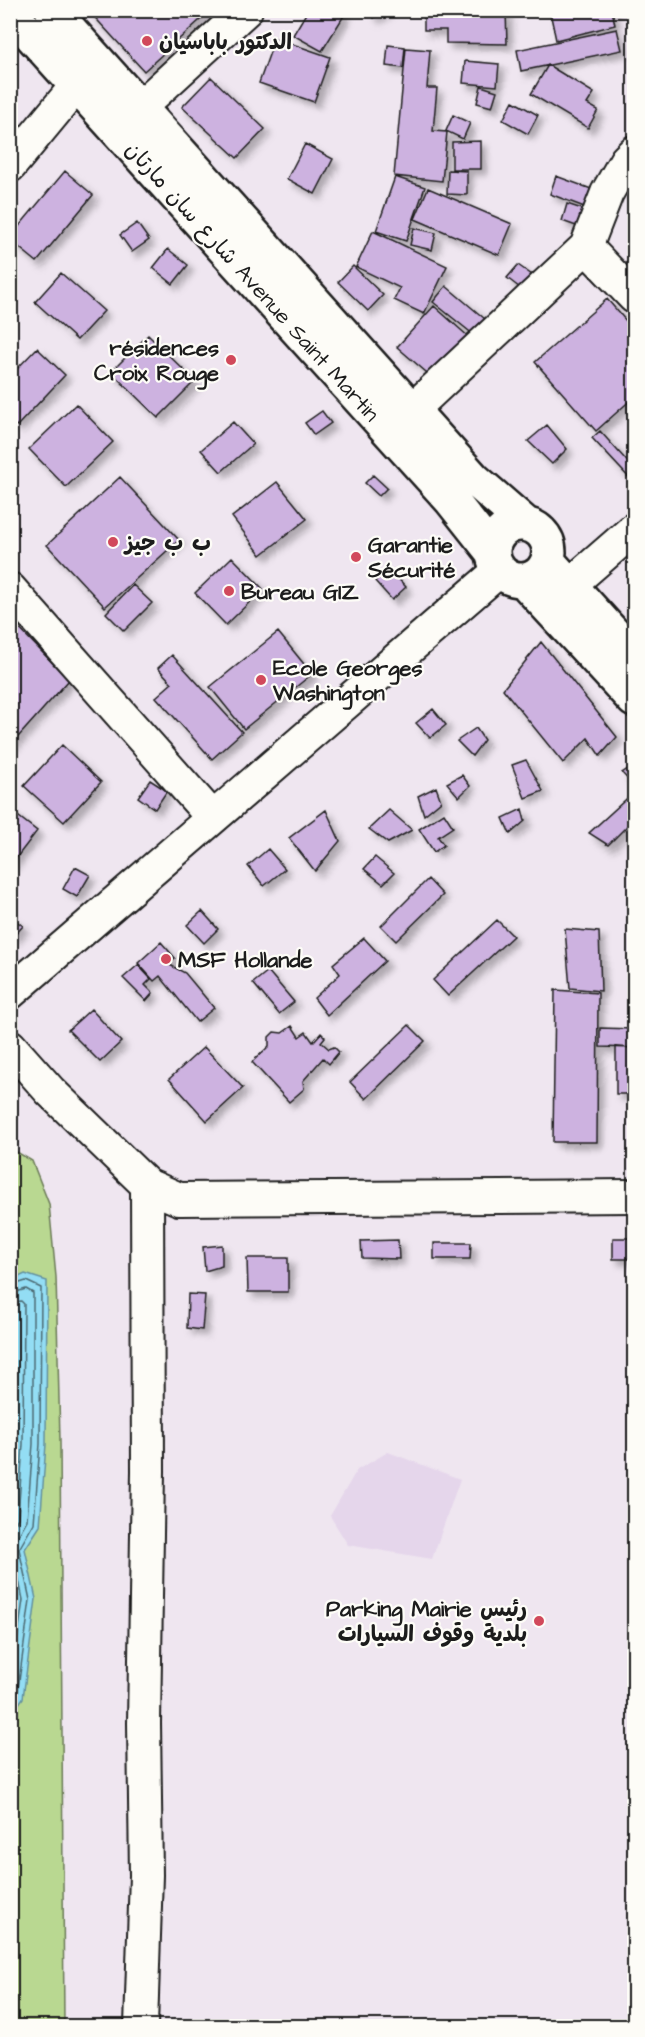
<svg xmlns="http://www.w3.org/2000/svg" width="645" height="2037" viewBox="0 0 645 2037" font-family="'Architects Daughter','Playpen Sans Arabic',sans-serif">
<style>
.built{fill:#e5d6eb}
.green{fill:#b9d891;stroke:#6a7a56;stroke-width:1.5}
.water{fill:#93ddf4;stroke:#63909e;stroke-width:1.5}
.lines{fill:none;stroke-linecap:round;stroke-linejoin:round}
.shore{stroke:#4c6972;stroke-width:1.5}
.building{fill:#cdb2e0;stroke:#1c1c1c;stroke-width:1.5;filter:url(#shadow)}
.street-casing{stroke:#1c1c1c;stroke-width:36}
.secondary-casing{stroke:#1c1c1c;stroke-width:38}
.street{stroke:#fdfcf7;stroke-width:32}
.secondary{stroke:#fdfcf7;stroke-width:33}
.poi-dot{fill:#d1495b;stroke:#fdfcf7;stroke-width:2}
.labels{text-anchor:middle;stroke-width:4.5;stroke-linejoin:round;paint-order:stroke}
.poi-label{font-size:22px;font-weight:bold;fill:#1c1c1c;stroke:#fdfcf7;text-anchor:start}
.street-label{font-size:22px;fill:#1c1c1c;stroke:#fdfcf7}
</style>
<defs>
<filter id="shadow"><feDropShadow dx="5.5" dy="5.5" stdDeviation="3" flood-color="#0004"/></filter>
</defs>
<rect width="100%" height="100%" fill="#efe6f0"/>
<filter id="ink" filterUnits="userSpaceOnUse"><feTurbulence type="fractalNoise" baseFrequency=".0167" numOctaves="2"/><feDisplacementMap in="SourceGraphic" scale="12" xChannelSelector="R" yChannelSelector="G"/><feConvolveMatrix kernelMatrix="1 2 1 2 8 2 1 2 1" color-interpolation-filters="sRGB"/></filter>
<g filter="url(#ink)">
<path class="built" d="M388,1452L460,1479L432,1559L348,1545L330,1516L357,1470Z"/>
<path class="green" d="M10,1148L32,1161L49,1204L56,1277L60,1440L64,2026H11Z"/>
<path class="water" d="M25,1274L47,1281L46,1444L40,1526L25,1549L36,1599L23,1698L11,1715L10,1281Z"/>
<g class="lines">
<path class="shore" d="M10,1286L26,1281L41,1288L40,1444L34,1523L19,1549L30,1600L17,1696L10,1706
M10,1294L26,1289L33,1293V1444L27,1520L12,1547L23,1600L10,1690
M10,1303L21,1301L24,1304L23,1444L18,1518L10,1530"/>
</g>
<path class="building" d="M88,10H211L144,71Z
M308,10H340L345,14L322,51L293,35Z
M370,10H387L374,18Z
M558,10H612L615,25L556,40L550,12Z
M424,11H506L507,44L446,43V30H424Z
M617,29L622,50L521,71L517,50Z
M275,38L330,57L314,102L259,83Z
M388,45L405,47L403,68L386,66Z
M406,48L430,50L427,88H437L433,131L447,132L442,181L394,176Z
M465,61L499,64L497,86L463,83Z
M548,65L594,93L587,104L598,110L588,128L531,94Z
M211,77L265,129L237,158L182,107Z
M481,86L497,91L492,107L477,103Z
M513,101L538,115L528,134L503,120Z
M453,115L470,123L463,139L446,131Z
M481,141V169H452V142Z
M305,144L333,159L315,194L287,179Z
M448,170L467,171V195L447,194Z
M65,171L93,195L37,262L10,240V237Z
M556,176L594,190L587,208L550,194Z
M395,177L425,187L406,241L376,231Z
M428,188L512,224L499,255L415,219Z
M567,204L588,211L582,228L562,221Z
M137,223L149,240L132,252L120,235Z
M414,228L436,233L432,250L410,245Z
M373,231L447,266L424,314L394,300L400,288L356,267Z
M168,249L188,265L173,284L153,268Z
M518,265L539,280L528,294L507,278Z
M353,266L383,295L368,311L338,282Z
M61,273L104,311L77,340L35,302Z
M446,286L491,324L479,339L433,302Z
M607,299L634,330V397L596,431L535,362Z
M434,306L470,338L433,378L397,347Z
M148,335L195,381L158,418L111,372Z
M37,348L65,375L17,426L10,420V376Z
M76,404L113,442L66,487L29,449Z
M322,411L331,423L314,435L305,423Z
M233,422L253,444L221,472L201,450Z
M547,425L567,449L552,464L528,441Z
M600,431L634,469V483L592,438Z
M373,475L387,488L379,496L365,483Z
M120,477L179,540L105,607L47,545Z
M120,477L179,540L105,607L47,545Z
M277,482L307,519L261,555L232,517Z
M232,557L263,589L226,625L195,593Z
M232,557L263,589L226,625L195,593Z
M389,569L406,587L392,600L375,581Z
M133,585L152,603L124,631L106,613Z
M10,619L69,680L10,746Z
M278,632L312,674L244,729L210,687Z
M278,632L312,674L244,729L210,687Z
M541,642L617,737L600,756L588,738L563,763L503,689Z
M172,655L242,732L212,759L156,697L172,683L158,668Z
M433,709L446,725L430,738L416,723Z
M476,728L484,740L472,756L457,741Z
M62,745L101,782L64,822L24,786Z
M526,760L543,791L525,798L512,765Z
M634,765V786L622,773Z
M462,775L470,786L459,797L447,783Z
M150,780L167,791L155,809L138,797Z
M436,787L441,801L424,815L418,796Z
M634,792V819L608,845L589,833Z
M522,809L525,821L510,834L503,818Z
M10,810L37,831L10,866Z
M326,810L340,841L315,871L289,838Z
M389,810L412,830L388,843L369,829Z
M444,813L453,827L438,837L444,845L434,852L419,829Z
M268,849L285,869L264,886L248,866Z
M375,857L394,873L383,884L364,869Z
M75,867L90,875L77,897L63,889Z
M428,879L443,895L396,941L381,926Z
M202,911L218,929L204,943L187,925Z
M10,916L23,926L10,940Z
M497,920L513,936L448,996L433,980Z
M565,929L599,932L601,991L570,988Z
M364,938L385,961L327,1015L314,998L340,974L333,964Z
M161,942L175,958L168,964L185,973L214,1008L197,1022L160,976L154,981L138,963Z
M138,965L151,979L145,985L153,993L146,1001L123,978Z
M268,971L294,1002L279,1014L253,983Z
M555,990L598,993L597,1142H553Z
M91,1009L121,1042L100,1062L68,1030Z
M409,1025L425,1041L366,1099L350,1082Z
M292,1026L299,1037L306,1032L313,1042L321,1033L325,1037L321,1042L329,1049L334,1047L339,1052L329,1064L323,1058L303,1081L304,1089L289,1102L252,1062L269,1046V1037L274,1032L282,1033Z
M600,1028L634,1029V1048L600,1047Z
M204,1047L243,1088L207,1121L169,1079Z
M616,1047L634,1048V1094H616Z
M613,1238H634V1259H613Z
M398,1240L399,1259L362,1258L361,1241Z
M434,1243H471L470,1259H434Z
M222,1245V1266L205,1271L203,1247Z
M247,1258H288V1292H248Z
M188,1294L205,1295L202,1330L187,1328Z"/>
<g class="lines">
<defs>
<path id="street" d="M139,108L246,10
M10,166L77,85
M586,247L634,297
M412,410L586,247L607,193L626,160L634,152
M572,583L634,529
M10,589L212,817
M10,993L500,570
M10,1046L50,1091L147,1185L179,1199L634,1196
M141,2026L146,1875L144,1723L148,1471L147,1185"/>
<path id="secondary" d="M52,10L474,479L527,525
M10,12L451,500L493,553
M493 552a28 28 0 1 1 56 0a28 28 0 1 1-56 0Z
M548,561L634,656
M523,580L634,700"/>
</defs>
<use href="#street" class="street-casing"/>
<use href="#secondary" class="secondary-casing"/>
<use href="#street" class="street"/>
<use href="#secondary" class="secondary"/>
</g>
</g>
<g class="poi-dot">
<circle cx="147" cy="41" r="6"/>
<circle cx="231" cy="360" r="6"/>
<circle cx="113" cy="542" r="6"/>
<circle cx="356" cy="557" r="6"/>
<circle cx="229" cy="591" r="6"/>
<circle cx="261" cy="680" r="6"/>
<circle cx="166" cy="959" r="6"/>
<circle cx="539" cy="1621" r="6"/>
</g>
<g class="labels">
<g class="poi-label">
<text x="159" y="49">الدكتور باباسيان</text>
<text x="219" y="355" text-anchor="end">résidences<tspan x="219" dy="25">Croix Rouge</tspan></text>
<text x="125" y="550">ب ب جيز</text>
<text x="368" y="552">Garantie<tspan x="368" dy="25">Sécurité</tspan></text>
<text x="241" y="599">Bureau GIZ</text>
<text x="273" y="675">Ecole Georges<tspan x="273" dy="25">Washington</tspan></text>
<text x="178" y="967">MSF Hollande</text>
<text x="527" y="1616" text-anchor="end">Parking Mairie رئيس<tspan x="527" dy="25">بلدية وقوف السيارات</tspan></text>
</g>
<g class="street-label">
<text transform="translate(253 281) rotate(48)" y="8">شارع سان مارتان Avenue Saint Martin</text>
</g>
</g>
<rect width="645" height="2037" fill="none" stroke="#fdfcf7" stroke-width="36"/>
<rect x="18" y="18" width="609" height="2001" fill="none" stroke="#1c1c1c" stroke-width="2" filter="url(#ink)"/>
</svg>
